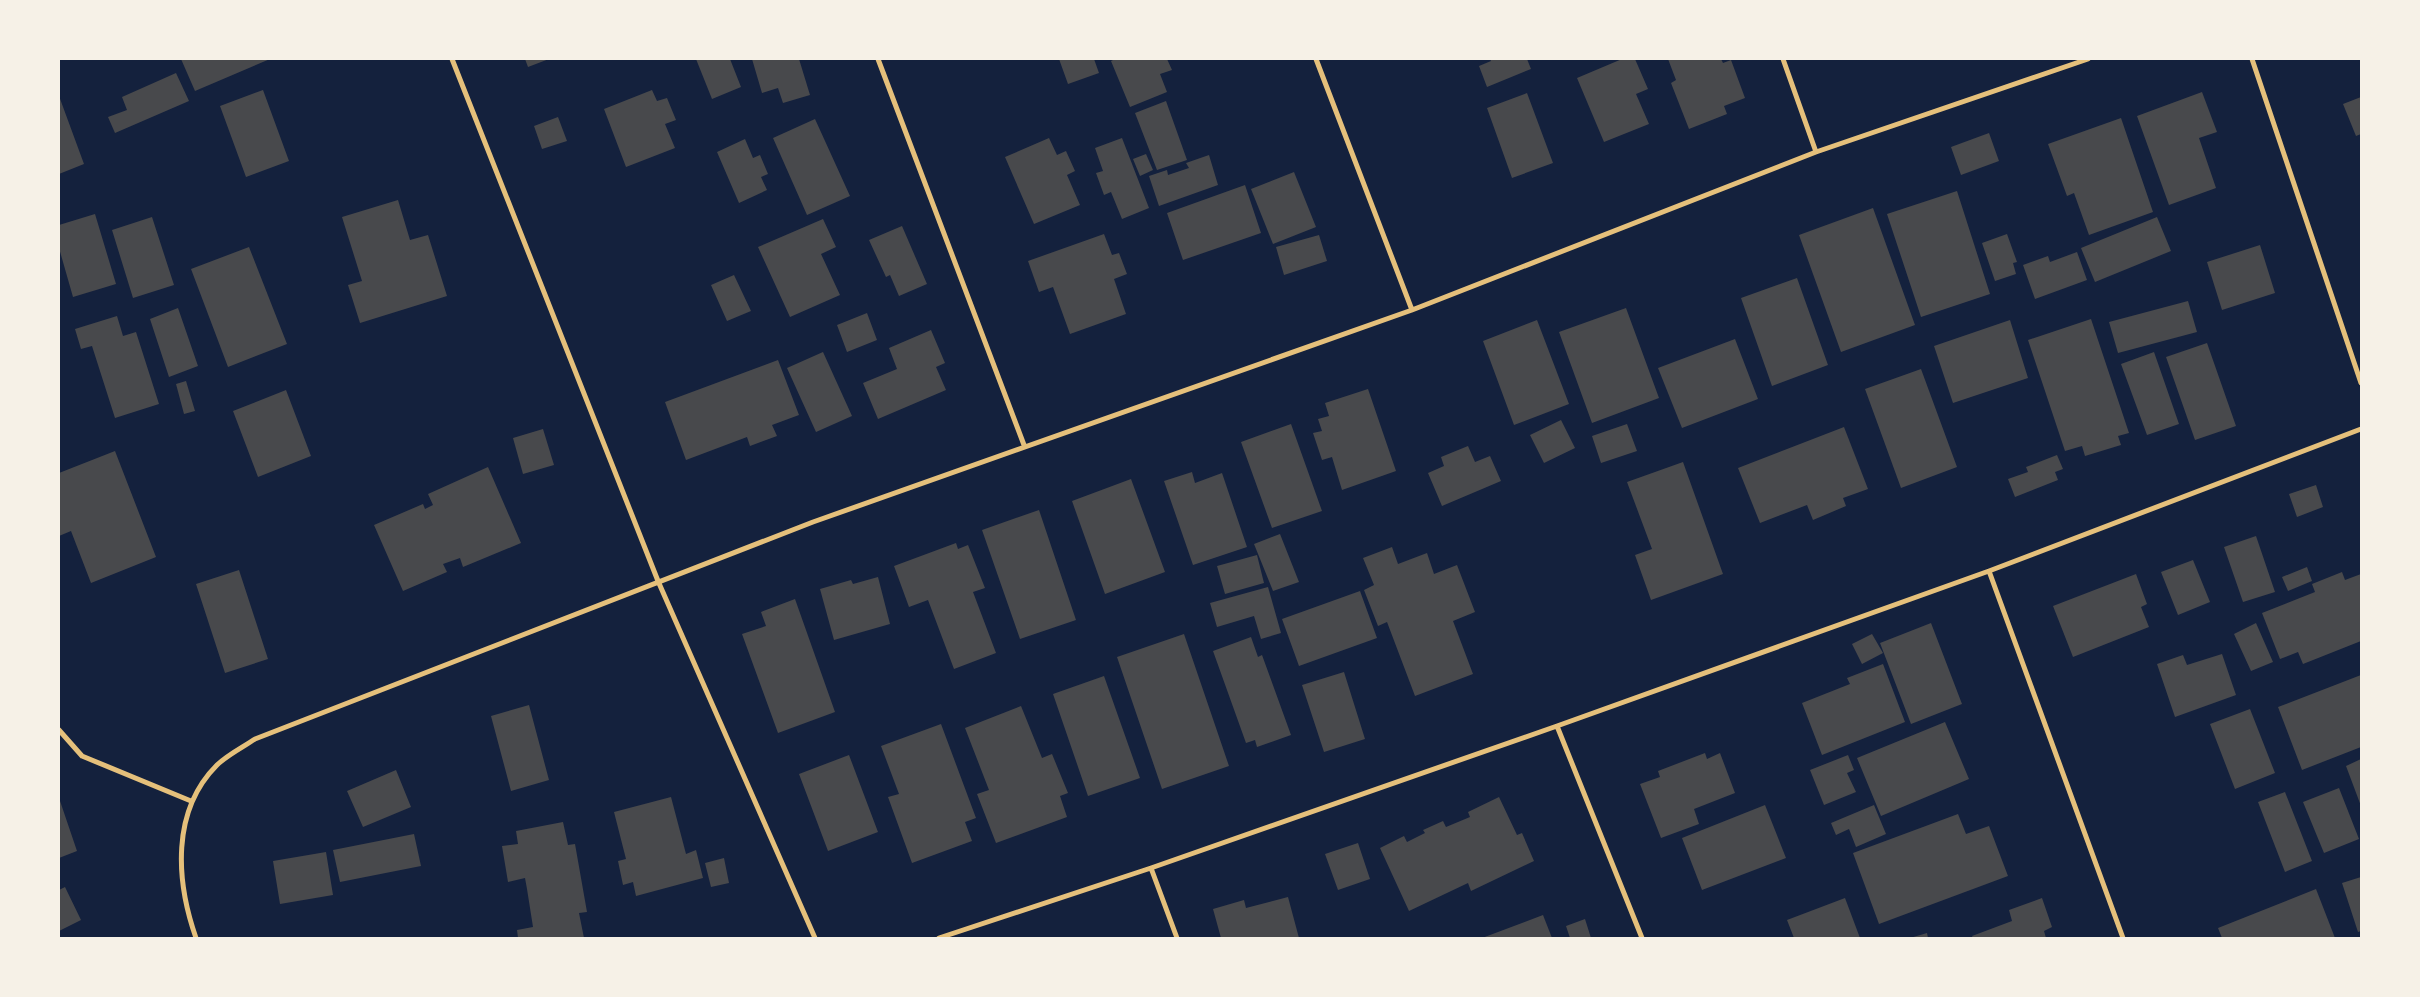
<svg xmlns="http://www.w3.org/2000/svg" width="2420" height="997" viewBox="0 0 2420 997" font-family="'Space Grotesk',sans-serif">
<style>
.building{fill:#48494c}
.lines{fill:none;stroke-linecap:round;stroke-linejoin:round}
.minor{stroke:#e5c07b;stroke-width:5}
</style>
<rect width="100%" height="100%" fill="#14213d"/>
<path class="building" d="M181,59H270L195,91Z
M525,59H549L528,67Z
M696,59H730L741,87L712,99Z
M752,59H799L810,95L783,103L778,88L762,93Z
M1059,59H1094L1099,73L1068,84Z
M1115,59H1167L1172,70L1160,74L1167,92L1130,107L1111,61Z
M1490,59H1527L1531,69L1487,87L1479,66L1491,61Z
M1622,59H1635L1648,89L1636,94L1649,124L1604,142L1577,78Z
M1668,59H1721L1723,63L1731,60L1745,98L1724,106L1727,114L1689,129L1671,83L1676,80Z
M176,73L189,101L115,133L108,117L127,110L122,97Z
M263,90L289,161L246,177L220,106Z
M652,90L657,101L667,98L676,120L665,124L675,148L626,167L604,109Z
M2202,92L2217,132L2199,138L2216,188L2169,205L2137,116Z
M1527,93L1553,163L1512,178L1487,108Z
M59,96L84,164L59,174Z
M2361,97V134L2356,136L2343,104Z
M1166,101L1187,160L1157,170L1135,113Z
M558,117L567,141L542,149L534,126Z
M2121,118L2153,212L2089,235L2074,193L2067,196L2048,144Z
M815,119L850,196L807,215L773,138Z
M1989,133L1999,161L1961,175L1951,147Z
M1049,138L1057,155L1066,151L1075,171L1067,175L1080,205L1034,224L1005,157Z
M1122,138L1149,208L1122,219L1111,192L1104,195L1096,173L1103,171L1095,148Z
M745,139L753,158L760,155L768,174L761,177L767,190L739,203L717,152Z
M1146,154L1153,170L1140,176L1133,159Z
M1209,155L1218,185L1159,206L1149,176L1167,170L1168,175L1189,168L1186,163Z
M1294,172L1316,227L1273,244L1251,189Z
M1245,185L1261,233L1183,260L1167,213Z
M1957,191L1990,294L1921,317L1887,214Z
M398,200L410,240L428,235L447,296L360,323L348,285L362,281L342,217Z
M1873,208L1915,325L1841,352L1799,235Z
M95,214L116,284L73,297L59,248V225Z
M152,217L174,285L133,298L112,230Z
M2157,217L2171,251L2095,282L2081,248Z
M823,219L836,247L821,254L840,295L790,317L758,247Z
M902,226L927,284L899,296L890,275L886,277L869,240Z
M1104,234L1112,255L1119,253L1127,274L1114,279L1126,314L1070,334L1053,287L1039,292L1028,261Z
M2007,234L2017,262L2013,263L2016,274L1995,281L1982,243Z
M1319,235L1327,261L1284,275L1276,247Z
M2260,245L2275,293L2222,310L2207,262Z
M249,247L287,344L228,367L191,269Z
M2077,252L2087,280L2035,299L2023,265L2048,256L2050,262Z
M734,275L751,311L727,321L711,285Z
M1797,278L1828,365L1772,386L1741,298Z
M2188,301L2197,332L2118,353L2109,322Z
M178,308L198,366L169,377L150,319Z
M1626,308L1659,398L1592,423L1559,332Z
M867,313L877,340L847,352L837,325Z
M117,316L123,336L136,332L159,404L115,418L92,346L81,349L75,329Z
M2091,319L2129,433L2118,436L2121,445L2085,456L2082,446L2065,451L2028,340Z
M1537,320L1569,404L1514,425L1483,341Z
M2010,320L2028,378L1953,403L1934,346Z
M931,330L945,363L936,367L946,390L878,419L863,383L897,369L889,348Z
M1735,339L1758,399L1682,428L1658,368Z
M2207,343L2236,426L2195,440L2166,357Z
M823,352L852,416L816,432L787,368Z
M2154,352L2179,424L2147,435L2121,364Z
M778,360L799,415L772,425L777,436L750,446L747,437L686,460L665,402Z
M1921,369L1957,467L1901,488L1865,389Z
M186,381L195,411L184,414L176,384Z
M1368,389L1396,471L1342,490L1332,457L1322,460L1313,433L1322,431L1318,419L1329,416L1325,403Z
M286,390L311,456L258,477L233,411Z
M1561,420L1575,448L1544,463L1530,435Z
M1291,424L1322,511L1272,528L1241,442Z
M1627,424L1637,451L1601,463L1592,436Z
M1844,427L1868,489L1843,498L1846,506L1813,520L1807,505L1760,523L1738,468Z
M543,429L554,465L523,474L513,438Z
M1468,446L1475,462L1490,456L1501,481L1442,506L1428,473L1444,466L1441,457Z
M115,451L156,557L91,583L71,531L59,536V473Z
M2057,455L2063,469L2055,472L2058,480L2015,497L2008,479L2028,472L2026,467Z
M1683,462L1723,574L1651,600L1635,555L1652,549L1627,482Z
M488,467L521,543L463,567L460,558L443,564L447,572L403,591L374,525L423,504L425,509L433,505L428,494Z
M1192,472L1195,483L1222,473L1247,547L1193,565L1164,481Z
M1131,479L1165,572L1105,594L1072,501Z
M2316,485L2323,507L2297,517L2289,494Z
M1039,510L1076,620L1020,639L982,530Z
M1280,534L1299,582L1273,591L1254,544Z
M2256,536L2275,592L2243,602L2224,547Z
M956,543L958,549L968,545L985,588L973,592L996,653L954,669L928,600L909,607L894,566Z
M1392,547L1398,564L1427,553L1434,574L1457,565L1475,612L1453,621L1473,674L1415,696L1387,622L1378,626L1364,590L1374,585L1363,558Z
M1257,555L1264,583L1225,594L1217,566Z
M2193,560L2210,602L2178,615L2161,572Z
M2307,567L2312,581L2288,591L2282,577Z
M239,570L268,659L225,673L196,584Z
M2342,572L2345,580L2361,574V641L2303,664L2298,652L2280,659L2262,613L2315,592L2312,584Z
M2136,574L2147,604L2141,607L2149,627L2073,657L2053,606Z
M878,577L890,624L834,640L820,589L851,580L853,584Z
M1268,587L1281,633L1261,639L1254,616L1217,627L1210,603Z
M1360,591L1377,638L1299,666L1282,619Z
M795,599L835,712L778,733L742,634L766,626L761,612Z
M1931,623L1962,704L1911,724L1880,643Z
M2256,623L2273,662L2251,671L2234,634Z
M1184,634L1229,766L1162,789L1117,657Z
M1872,634L1883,653L1862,664L1852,644Z
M1251,637L1258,657L1262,655L1291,735L1257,747L1255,740L1246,743L1213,651Z
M2222,654L2236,695L2175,717L2157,664L2183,655L2187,665Z
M1883,664L1905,722L1822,755L1802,703L1850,684L1847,678Z
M1344,672L1365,739L1324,752L1302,685Z
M2361,675V747L2302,770L2278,707Z
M1104,676L1140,778L1088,796L1053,694Z
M529,705L549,780L511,791L491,716Z
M1021,706L1042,758L1052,754L1068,793L1060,796L1067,817L996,843L977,794L989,790L965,728Z
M2250,709L2275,773L2235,789L2210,724Z
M1945,722L1969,779L1881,816L1857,758Z
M941,724L976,818L965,822L972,841L912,863L888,797L899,794L881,746Z
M1705,753L1707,759L1720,753L1735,793L1694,809L1699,824L1661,838L1640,784L1660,777L1658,771Z
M849,755L878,832L828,851L799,774Z
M1848,755L1854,770L1847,773L1856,792L1824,805L1810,770Z
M2361,759V806L2346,766Z
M396,770L411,807L363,827L347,791Z
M2339,788L2359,839L2324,853L2303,802Z
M2285,792L2312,861L2285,872L2258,802Z
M671,797L686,854L696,850L703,878L636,896L633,882L623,885L618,861L626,859L614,812Z
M1499,797L1517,835L1522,833L1534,861L1471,891L1468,883L1409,911L1380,848L1404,836L1407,842L1425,833L1423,830L1443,821L1446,827L1470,817L1468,812Z
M59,798L77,851L59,858Z
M1765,805L1786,858L1702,890L1682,838Z
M1874,805L1886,834L1856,847L1849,829L1836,835L1831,823Z
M1958,814L1966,834L1989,826L2008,876L1879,924L1853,853Z
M563,822L568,845L575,844L587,912L579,913L584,938H518L517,930L533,927L527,889L525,878L508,882L502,846L518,844L516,831Z
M414,834L421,866L340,882L333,850Z
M1358,843L1370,879L1338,890L1325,854Z
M326,852L333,895L280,904L273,861Z
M724,858L729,883L711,887L705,863Z
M2361,877V931L2358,932L2342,883Z
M65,887L81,920L59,931V890Z
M2316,889L2335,938H2222L2218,928Z
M1288,897L1299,938H1221L1213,909L1244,900L1246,908Z
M1845,898L1860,938H1794L1787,920Z
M2042,898L2052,927L2044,931L2046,938H1973L1972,936L2012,921L2009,910Z
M1543,915L1552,938H1482Z
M1585,919L1591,938H1570L1566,926Z
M1927,933L1928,938H1910Z"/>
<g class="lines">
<path class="minor" d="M452,59L658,581L815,938
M878,59L1024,445
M1316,59L1412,310
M1783,59L1816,152
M2252,59L2361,383
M1989,571L2123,938
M1557,726L1642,938
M59,730L82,756L191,801
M1151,868L1177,938
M196,938C176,881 171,811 217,765C227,755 243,747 255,739L813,522L1412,310L1816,152L2088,59
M939,938L1151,868L1557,726L1989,571L2361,429"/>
</g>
<rect width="2420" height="997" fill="none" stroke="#f6f1e7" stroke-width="120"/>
</svg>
